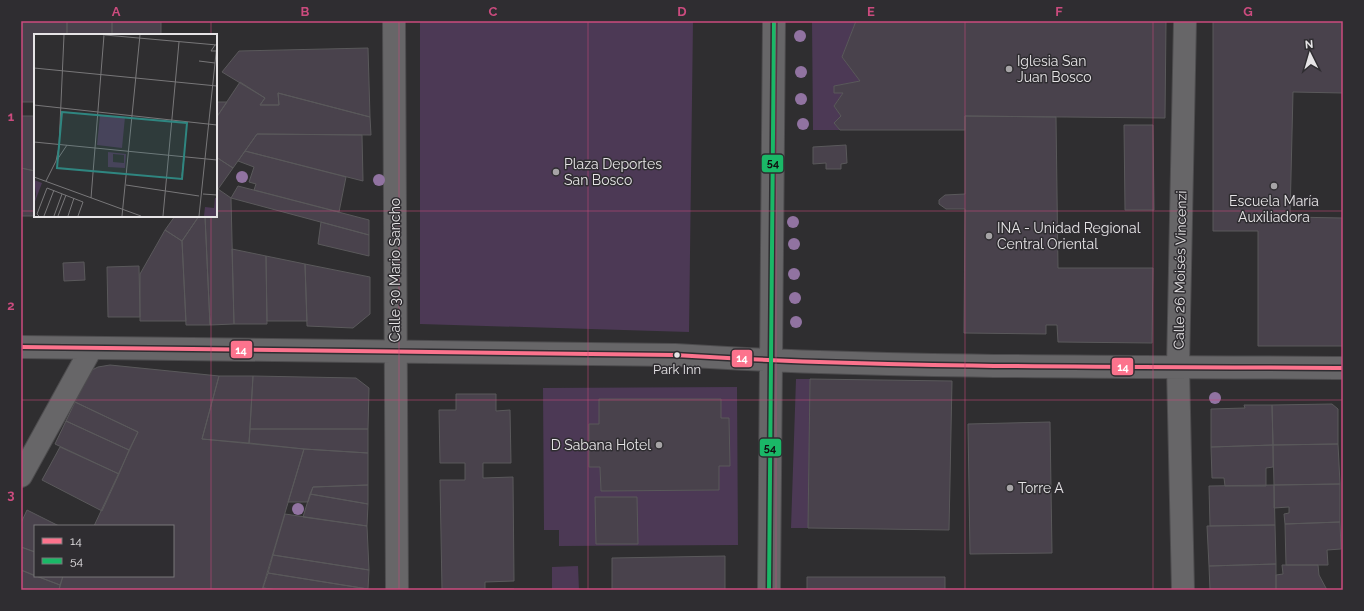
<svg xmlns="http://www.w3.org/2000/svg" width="1364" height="611" viewBox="0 0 1364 611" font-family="Raleway,sans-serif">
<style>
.green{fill:#4c3955;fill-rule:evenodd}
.building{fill:#49424c;stroke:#5a595b}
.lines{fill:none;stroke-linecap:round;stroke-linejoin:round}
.minor-casing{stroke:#4d4c4e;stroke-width:24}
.minor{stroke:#676668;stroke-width:22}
.bus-1-casing{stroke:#2f2d31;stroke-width:7}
.bus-2-casing{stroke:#2f2d31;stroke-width:7}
.bus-1{stroke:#fc738d;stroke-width:4}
.bus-2{stroke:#1ab867;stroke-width:4}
.tree{fill:#9173a1}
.grid{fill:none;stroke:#cb4b7e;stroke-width:1;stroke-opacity:0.55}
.poi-dot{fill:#a6a4a6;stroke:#2f2d31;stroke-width:1.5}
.bus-dot{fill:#e6e4e6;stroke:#2f2d31;stroke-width:1.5}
.labels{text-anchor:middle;stroke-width:3;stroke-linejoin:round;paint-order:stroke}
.bus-label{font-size:13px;fill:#e6e4e6;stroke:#2f2d31}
.poi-label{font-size:14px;fill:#e6e4e6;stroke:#2f2d31;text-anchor:start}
.street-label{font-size:14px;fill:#e6e4e6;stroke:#2f2d31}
.inset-road{fill:none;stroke:#787779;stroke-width:1}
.view{fill:#2f8680;fill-opacity:0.15;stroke:#2f8680;stroke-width:2}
.inset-edge{fill:none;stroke:#e6e4e6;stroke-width:2}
.line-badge{stroke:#2f2d31;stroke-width:1.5}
.badge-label{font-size:11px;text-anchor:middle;font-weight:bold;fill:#fff}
.pale-badge-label{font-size:11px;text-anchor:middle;font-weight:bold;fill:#111}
.neatline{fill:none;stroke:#cb4b7e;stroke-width:1.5}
.grid-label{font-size:13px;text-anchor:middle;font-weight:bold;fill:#cb4b7e}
</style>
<rect width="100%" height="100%" fill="#2f2e30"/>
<path class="green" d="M420,21H693L689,332L420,324Z
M812,21H856L842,57L860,81L834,86V93H843L834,106L841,116L834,123L840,130H813Z
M796,379H810L808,528H791Z
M737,387L738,545L559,546V530H544L543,388ZM599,399H721V418H729L730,466H719V490L601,491L600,467H589V424H599Z
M578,566L579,590H552V567Z"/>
<path class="building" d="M21,21H67V35H35V102H21Z
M67,21H112V35H67Z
M112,21H161V35H112Z
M856,21H1166L1165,118L965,116V130H840L834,123L841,116L834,106L843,93H834V86L860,81L842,57Z
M1213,21H1343V93L1293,92L1290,217L1343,218V346H1258V231H1213Z
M368,48L370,117L278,93L279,105H260L265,98L222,72L239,51Z
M240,82L265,98L260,105H279L278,93L370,117L371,135L257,134L233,168L216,157V118Z
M216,102H227L216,118Z
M21,116H35V171L21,168Z
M965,116L1056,117L1058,268H1153L1152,343L1058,342L1057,325H1046V334L964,333L965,209H946L939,204V200L945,195L965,194Z
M1124,125H1153L1154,210H1125Z
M257,134L362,135L363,181L245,151Z
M846,145L847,163L841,164V169H826V163L813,164V147Z
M245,151L346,177L339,212L254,190L256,184L249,182L254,167L238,161Z
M216,157L233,168L216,192Z
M21,168L35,171V216H21Z
M238,186L369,220V235L231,198Z
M218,189L231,198L234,324L210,325L205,216H216V192Z
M175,216H199L182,241L165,230Z
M199,216H205L210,325H186L182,241Z
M321,222L369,235V256L318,244Z
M165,230L182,241L186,321H140V274Z
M232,249L266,256L267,324H234Z
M266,256L305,264L307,321H267Z
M84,262L85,280L64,281L63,263Z
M305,264L370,277V314L353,328L307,326Z
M139,266L140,317H108L107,267Z
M110,365L219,376L202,439L304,449L262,590H59L63,576H173V526H94L138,432L75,402L90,371L98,367Z
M219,376H253L249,443L202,439Z
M253,376L356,378L369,388L368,429H250Z
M810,379L952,381L949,530L808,528Z
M456,394H496V411L510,410L511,463H483V478L513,477L514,581L485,582V589H514V590H442L440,480H465V463H440L439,410H456Z
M599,399H721V418H729L730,466H719V490L601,491L600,467H589V424H599Z
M75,402L138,432L129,450L66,421Z
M1332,404L1338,409V444L1273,445L1272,405Z
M1244,405H1272L1273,445L1211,447V409L1245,408Z
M66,421L129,450L119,474L55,444Z
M1050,422L1052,553L970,554L968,424Z
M250,429H368V453L304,449L249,443Z
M1338,444L1340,484L1274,485L1273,445Z
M1273,445V467L1266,468V486H1225L1224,478H1212L1211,447Z
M60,447L119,474L102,511L42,480Z
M304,449L368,453V485L313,487L308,502H288Z
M1340,484V522L1285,524L1284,514L1289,513V507L1274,508V485Z
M368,485V504L310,494L313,487Z
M1274,485L1275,525L1210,526L1209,486Z
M310,494L368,504L367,526L303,517Z
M595,497H637L638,544H596Z
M27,510L59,526H35V552L21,547V523Z
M285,514L367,526L369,570L273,555Z
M1340,522L1341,549L1327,550L1328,565H1286L1285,524Z
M1275,525L1276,564L1209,566L1207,526Z
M21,547L35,552V576L21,570Z
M273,555L369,570L368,589L268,573Z
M725,556V590H612V558Z
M1276,564V590H1210L1209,566Z
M1282,565H1318L1319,575L1327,590H1276V575L1283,574Z
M21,570L60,585L59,590L21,589Z
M268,573L368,589V590H277L263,588Z
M36,576H63L60,585Z
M807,577H945V590H807Z
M263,588L277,590H262Z
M1120,589V590H1020Z"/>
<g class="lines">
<defs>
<path id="minor" d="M394,21L397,590
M21,347L675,355C897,369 1121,366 1343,368
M21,476L91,349
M769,590L774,21
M1183,590L1178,367L1185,21"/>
</defs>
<use href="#minor" class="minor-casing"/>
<use href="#minor" class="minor"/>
<defs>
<path id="bus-1" d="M21,347L675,355C897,369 1121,366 1343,368"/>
<path id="bus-2" d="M769,590L774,21"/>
</defs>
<use href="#bus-1" class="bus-1-casing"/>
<use href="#bus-2" class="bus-2-casing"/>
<use href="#bus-1" class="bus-1"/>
<use href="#bus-2" class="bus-2"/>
</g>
<g class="tree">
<circle cx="800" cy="36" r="6"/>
<circle cx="801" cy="72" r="6"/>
<circle cx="801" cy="99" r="6"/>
<circle cx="803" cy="124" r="6"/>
<circle cx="242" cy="177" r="6"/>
<circle cx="379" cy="180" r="6"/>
<circle cx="793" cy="222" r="6"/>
<circle cx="794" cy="244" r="6"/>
<circle cx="794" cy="274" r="6"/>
<circle cx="795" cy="298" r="6"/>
<circle cx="796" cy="322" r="6"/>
<circle cx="1215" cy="398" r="6"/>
<circle cx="298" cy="509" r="6"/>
</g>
<path class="grid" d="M211,21V35M399,21V590M588,21V590M776,21V590M965,21V590M1153,21V590M21,211H35M216,211H1343M211,216V590M21,400H1343"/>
<g class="poi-dot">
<circle cx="1009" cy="69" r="4"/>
<circle cx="556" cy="172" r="4"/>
<circle cx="1274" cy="186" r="4"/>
<circle cx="989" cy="236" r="4"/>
<circle cx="659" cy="445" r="4"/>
<circle cx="1010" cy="488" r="4"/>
</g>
<circle class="bus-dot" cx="677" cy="355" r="3.5"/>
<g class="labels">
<g class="bus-label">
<text x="677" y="374">Park Inn</text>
</g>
<g class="poi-label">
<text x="1017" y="66">Iglesia San<tspan x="1017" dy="16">Juan Bosco</tspan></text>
<text x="564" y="169">Plaza Deportes<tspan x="564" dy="16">San Bosco</tspan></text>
<text x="1274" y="206" text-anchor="middle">Escuela María<tspan x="1274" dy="16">Auxiliadora</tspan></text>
<text x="997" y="233">INA - Unidad Regional<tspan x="997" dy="16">Central Oriental</tspan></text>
<text x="651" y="450" text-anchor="end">D Sabana Hotel</text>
<text x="1018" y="493">Torre A</text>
</g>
<g class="street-label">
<text transform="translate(395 270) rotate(-90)" y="5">Calle 30 Mario Sancho</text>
<text transform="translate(1180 270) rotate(-89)" y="5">Calle 26 Moisés Vincenzi</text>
</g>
</g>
<g transform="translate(34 34)">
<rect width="183" height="183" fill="#2f2e30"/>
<path d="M66,81L91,83L88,114L63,111ZM74,118L92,120L91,134L74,133ZM79,120L90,121V129L79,128ZM0,146L8,149L0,170L2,160ZM181,164H183V182H170L171,173L180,174Z" fill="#4c3955" fill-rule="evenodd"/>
<path class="inset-road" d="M71,1L183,11M181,11L177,17H182M165,27L181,29M0,34L183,52M0,71L183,91M0,108L183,126M23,126L33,111M148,142L150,123M0,143L107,182M12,147L22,127L25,113L30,1M92,151L165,162M169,160L183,161M57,164L70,1M5,182L3,180L13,154L49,168L44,182M10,182L20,156M20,182L28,160M24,182L32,161M34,182L40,164M88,182L106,1M129,182L145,8M165,182L183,10"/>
<path class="view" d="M28,78L153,89L148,145L23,134Z"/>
<rect width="183" height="183" class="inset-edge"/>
</g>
<g class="line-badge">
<rect x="761" y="154" width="23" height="19" rx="4" fill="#1ab867"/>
<rect x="230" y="340" width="23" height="19" rx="4" fill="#fc738d"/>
<rect x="731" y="349" width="22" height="19" rx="4" fill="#fc738d"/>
<rect x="1111" y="357" width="23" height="19" rx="4" fill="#fc738d"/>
<rect x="759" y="438" width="23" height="19" rx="4" fill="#1ab867"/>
</g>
<g class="badge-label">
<text x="241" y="354">14</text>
<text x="742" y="362">14</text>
<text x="1123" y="371">14</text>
</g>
<g class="pale-badge-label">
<text x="773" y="167">54</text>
<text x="770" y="452">54</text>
</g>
<rect width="1364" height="611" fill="none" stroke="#2f2d31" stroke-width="44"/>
<rect x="34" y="525" width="140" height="52" fill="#2f2d31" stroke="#787679"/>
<rect x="42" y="538" width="20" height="6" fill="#fc738d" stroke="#787679"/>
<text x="70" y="545" font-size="12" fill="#e6e4e6">14</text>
<rect x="42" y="558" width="20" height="6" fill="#1ab867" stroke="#787679"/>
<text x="70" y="565" font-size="12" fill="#e6e4e6">54</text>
<g transform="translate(1310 54) rotate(355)" stroke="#2f2d31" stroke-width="3" paint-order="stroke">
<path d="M0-3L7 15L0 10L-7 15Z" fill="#e6e4e6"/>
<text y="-6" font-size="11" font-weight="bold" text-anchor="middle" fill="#e6e4e6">N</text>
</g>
<rect x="22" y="22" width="1320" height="567" class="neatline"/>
<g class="grid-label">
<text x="116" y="16">A</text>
<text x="305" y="16">B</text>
<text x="493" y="16">C</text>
<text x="682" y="16">D</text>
<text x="871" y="16">E</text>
<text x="1059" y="16">F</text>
<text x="1248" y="16">G</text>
<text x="11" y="121">1</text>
<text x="11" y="310">2</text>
<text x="11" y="499">3</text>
</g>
</svg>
